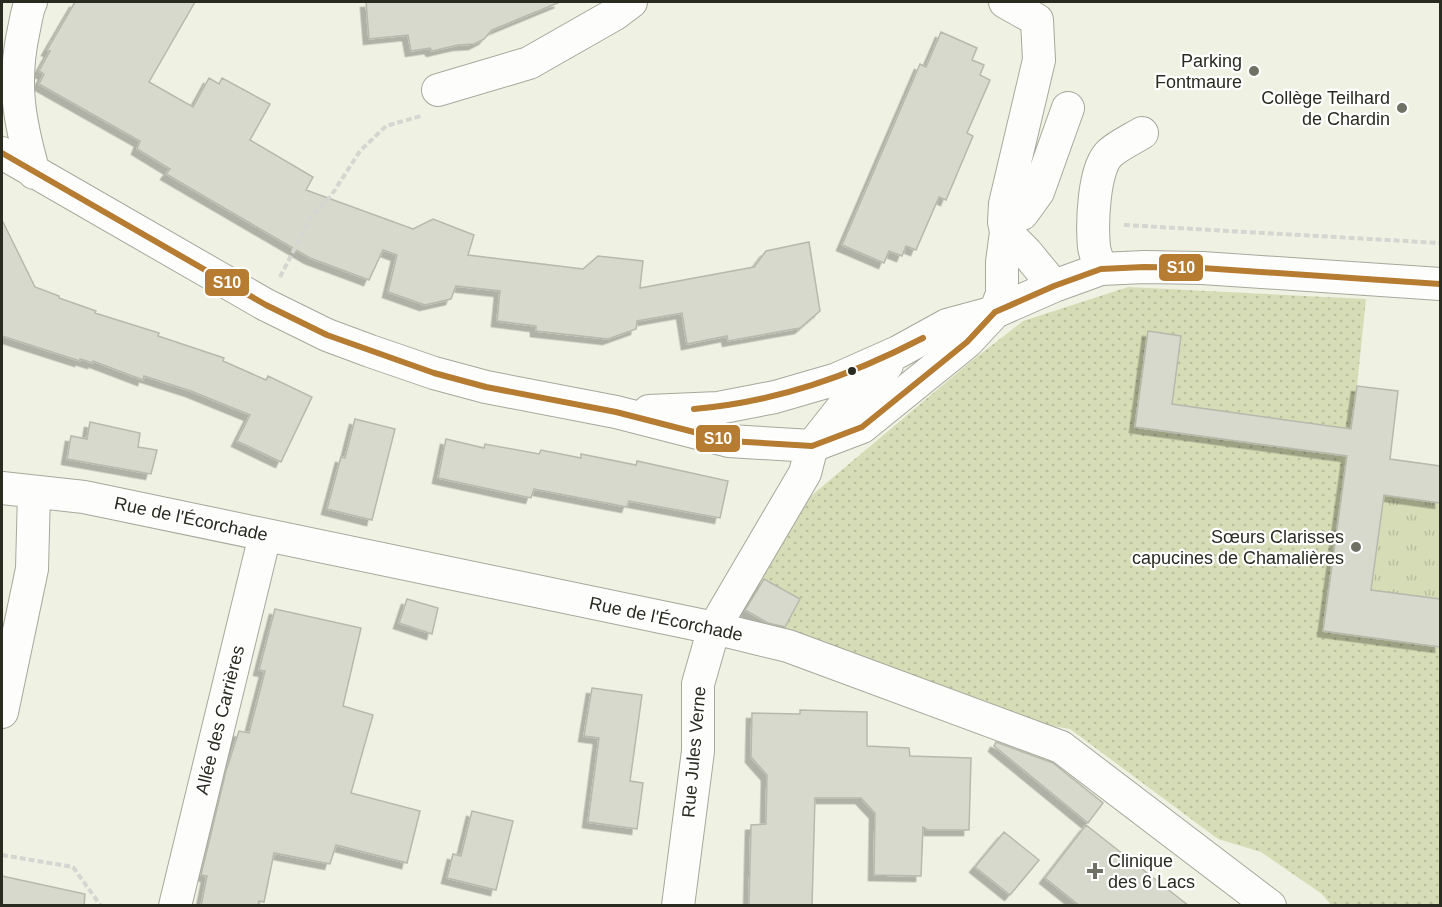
<svg xmlns="http://www.w3.org/2000/svg" width="1442" height="907" viewBox="0 0 1442 907" font-family="Arial,sans-serif">
<style>
.grass{fill:url(#grass-tufts)}
.park{fill:url(#park-dots)}
.building{fill:#d7d9cd;stroke:#b6b9ac;stroke-width:1.5;filter:url(#shadow)}
.lines{fill:none;stroke-linecap:round;stroke-linejoin:round}
.minor-casing{stroke:#a5a89c;stroke-width:34}
.path{stroke:#d5d5d1;stroke-width:4;stroke-dasharray:6 3;stroke-linecap:butt}
.minor{stroke:#fdfdfb;stroke-width:32}
.bus-1-casing{stroke:#fff;stroke-width:10}
.bus-1{stroke:#b57c32;stroke-width:6}
.poi-dot{fill:#6e7164;stroke:#fff;stroke-width:2}
.bus-dot{fill:#292b20;stroke:#fff;stroke-width:2}
.labels{text-anchor:middle;stroke-width:4.5;stroke-linejoin:round;paint-order:stroke}
.poi-label{font-size:18px;fill:#292b20;stroke:#fff;text-anchor:end}
.street-label{font-size:18px;fill:#292b20;stroke:#fff}
.line-badge{stroke:#fff;stroke-width:2}
.badge-label{font-size:16px;text-anchor:middle;font-weight:bold;fill:#fff}
</style>
<defs>
<pattern id="grass-tufts" width="24" height="20" patternUnits="userSpaceOnUse" patternTransform="scale(1.5)"><rect width="24" height="20" fill="#d6ddb6"/><path d="M3 7l-1-3M5 7V3M7 7l1-3M15 17l-1-3M17 17v-4M19 17l1-3" fill="none" stroke="#b8be9c"/></pattern>
<pattern id="park-dots" width="8" height="8" patternUnits="userSpaceOnUse" patternTransform="scale(1.5)"><rect width="8" height="8" fill="#d6ddb6"/><path d="M2 2h.1M6 6h.1" fill="none" stroke="#b8be9c" stroke-width="1.8" stroke-linecap="round"/></pattern>
<filter id="shadow"><feDropShadow dx="-5.5" dy="5.5" stdDeviation="0" flood-color="#0004"/></filter>
</defs>
<rect width="100%" height="100%" fill="#eff2e2"/>
<path class="grass" d="M1384,495L1440,503V599L1371,590Z"/>
<path class="park" d="M1128,287L1366,299L1357,386L1323,631L1440,647V905H1331L1322,894L1261,852L1218,839L1070,729L1029,722L783,630L746,610V605L805,501L969,363L1023,321Z"/>
<path class="building" d="M75,2H195L149,82L193,107L209,78L219,84L222,78L270,104L250,140L313,177L306,190L413,229L433,219L474,235L468,255L583,269L598,256L643,261L640,288L754,267L766,251L809,242L820,311L800,328L728,341L727,336L687,344L682,313L637,321L636,329L608,339L536,331V326L497,321L500,291L456,286L451,299L425,305L388,292L397,255L383,250L369,280L310,258L166,174L170,169L137,149L140,141L39,84L44,74L39,71L50,51L47,50Z
M366,2H560L492,30L484,39L474,44L458,45L432,51L430,48L411,51L408,35L369,39Z
M941,32L977,48L972,60L984,65L980,75L990,80L967,133L973,136L946,200L939,197L916,250L906,246L902,256L889,251L884,263L842,245L920,64L926,67Z
M2,220L35,287L59,296V298L96,311L95,313L159,333L158,336L224,358L223,361L266,380L268,376L312,397L281,462L237,441L250,415L191,391L144,376L143,380L93,361V363L80,359V361L2,336Z
M1148,331L1181,336L1172,404L1351,429L1357,386L1398,391L1390,459L1440,466V503L1384,495L1371,590L1440,599V647L1323,631L1347,456L1135,427Z
M355,419L395,429L372,520L327,509L341,457L345,458Z
M90,422L140,433L138,447L157,450L151,474L67,459L71,436L87,439Z
M446,439L484,448L485,444L539,454L541,450L581,458V454L636,465L637,461L728,481L720,518L629,501L627,507L534,489L531,498L438,478Z
M764,579L800,599L785,627L768,623L745,610Z
M407,599L438,608L432,634L399,623Z
M275,609L361,628L343,706L373,715L351,793L420,811L407,863L336,845L330,864L274,853L264,902L259,901L258,906H201L207,876L201,875L226,771L239,731L249,733L265,671L259,670Z
M592,688L642,695L630,781L643,783L637,829L588,822L599,738L584,736Z
M800,710L867,712V746L909,748L910,756L971,758L969,830H928L923,827L921,876L874,875L875,813L861,798H815L812,906H749L751,825L766,824L767,775L751,757L752,713L800,714Z
M996,742L1053,763L1103,803L1088,823L994,746Z
M472,811L513,821L496,890L447,878L453,854L461,856Z
M1086,825L1189,906H1080L1045,878Z
M1004,832L1039,860L1010,895L975,867Z
M2,876L85,894L84,906H2Z"/>
<g class="lines">
<defs>
<path id="minor" d="M31,2C27,10 26,20 24,29C12,83 19,120 34,173
M438,90L529,63L615,14L631,2
M2,153L266,305L327,335L370,351L434,373L486,387L616,412L729,441L812,446L862,427L967,342L995,312L1002,294V262L1006,232L1004,222L1005,204L1039,60L1037,20L1005,2
M1004,222L1022,214L1038,192L1068,108
M1006,232L1026,252L1054,286
M1101,269C1099,262 1095,255 1094,247C1092,225 1093,168 1110,153C1119,145 1132,139 1142,133
M649,411L718,408L775,397L837,379L898,352L947,325L995,312L1054,286L1101,269L1144,267L1202,268L1440,284
M2,488L84,497L714,628L788,646L1061,747L1270,906
M2,712L32,569L34,492
M175,906L265,535
M678,906L698,751V684L714,628L805,473L812,446L842,408L874,381L887,365"/>
</defs>
<use href="#minor" class="minor-casing"/>
<path class="path" d="M1124,225L1440,243
M280,277L312,215L331,196L360,151L386,126L421,116
M2,855L73,867L101,906"/>
<use href="#minor" class="minor"/>
<defs>
<path id="bus-1" d="M2,153L266,305L327,335L434,373L486,387L616,412L729,441L812,446L862,427L967,342L995,312L1054,286L1101,269L1144,267L1202,268L1440,284
M694,409C776,402 850,376 923,338"/>
</defs>
<use href="#bus-1" class="bus-1-casing"/>
<use href="#bus-1" class="bus-1"/>
</g>
<g class="poi-dot">
<circle cx="1254" cy="71" r="6"/>
<circle cx="1402" cy="108" r="6"/>
<circle cx="1356" cy="547" r="6"/>
<path d="M1092 862h6v6h6v6h-6v6h-6v-6h-6v-6h6z"/>
</g>
<circle class="bus-dot" cx="852" cy="371" r="5"/>
<g class="labels">
<g class="poi-label">
<text x="1242" y="67">Parking<tspan x="1242" dy="21">Fontmaure</tspan></text>
<text x="1390" y="104">Collège Teilhard<tspan x="1390" dy="21">de Chardin</tspan></text>
<text x="1344" y="543">Sœurs Clarisses<tspan x="1344" dy="21">capucines de Chamalières</tspan></text>
<text x="1108" y="867" text-anchor="start">Clinique<tspan x="1108" dy="21">des 6 Lacs</tspan></text>
</g>
<g class="street-label">
<text transform="translate(191 519) rotate(12)" y="6">Rue de l'Écorchade</text>
<text transform="translate(666 619) rotate(12)" y="6">Rue de l'Écorchade</text>
<text transform="translate(220 720) rotate(-76)" y="6">Allée des Carrières</text>
<text transform="translate(694 752) rotate(-85)" y="6">Rue Jules Verne</text>
</g>
</g>
<g class="line-badge">
<rect x="1158" y="253" width="46" height="29" rx="6" fill="#b57c32"/>
<rect x="204" y="268" width="46" height="29" rx="6" fill="#b57c32"/>
<rect x="695" y="424" width="46" height="29" rx="6" fill="#b57c32"/>
</g>
<g class="badge-label">
<text x="1181" y="273">S10</text>
<text x="227" y="288">S10</text>
<text x="718" y="444">S10</text>
</g>
<rect width="1442" height="907" fill="none" stroke="#292b20" stroke-width="6"/>
</svg>
